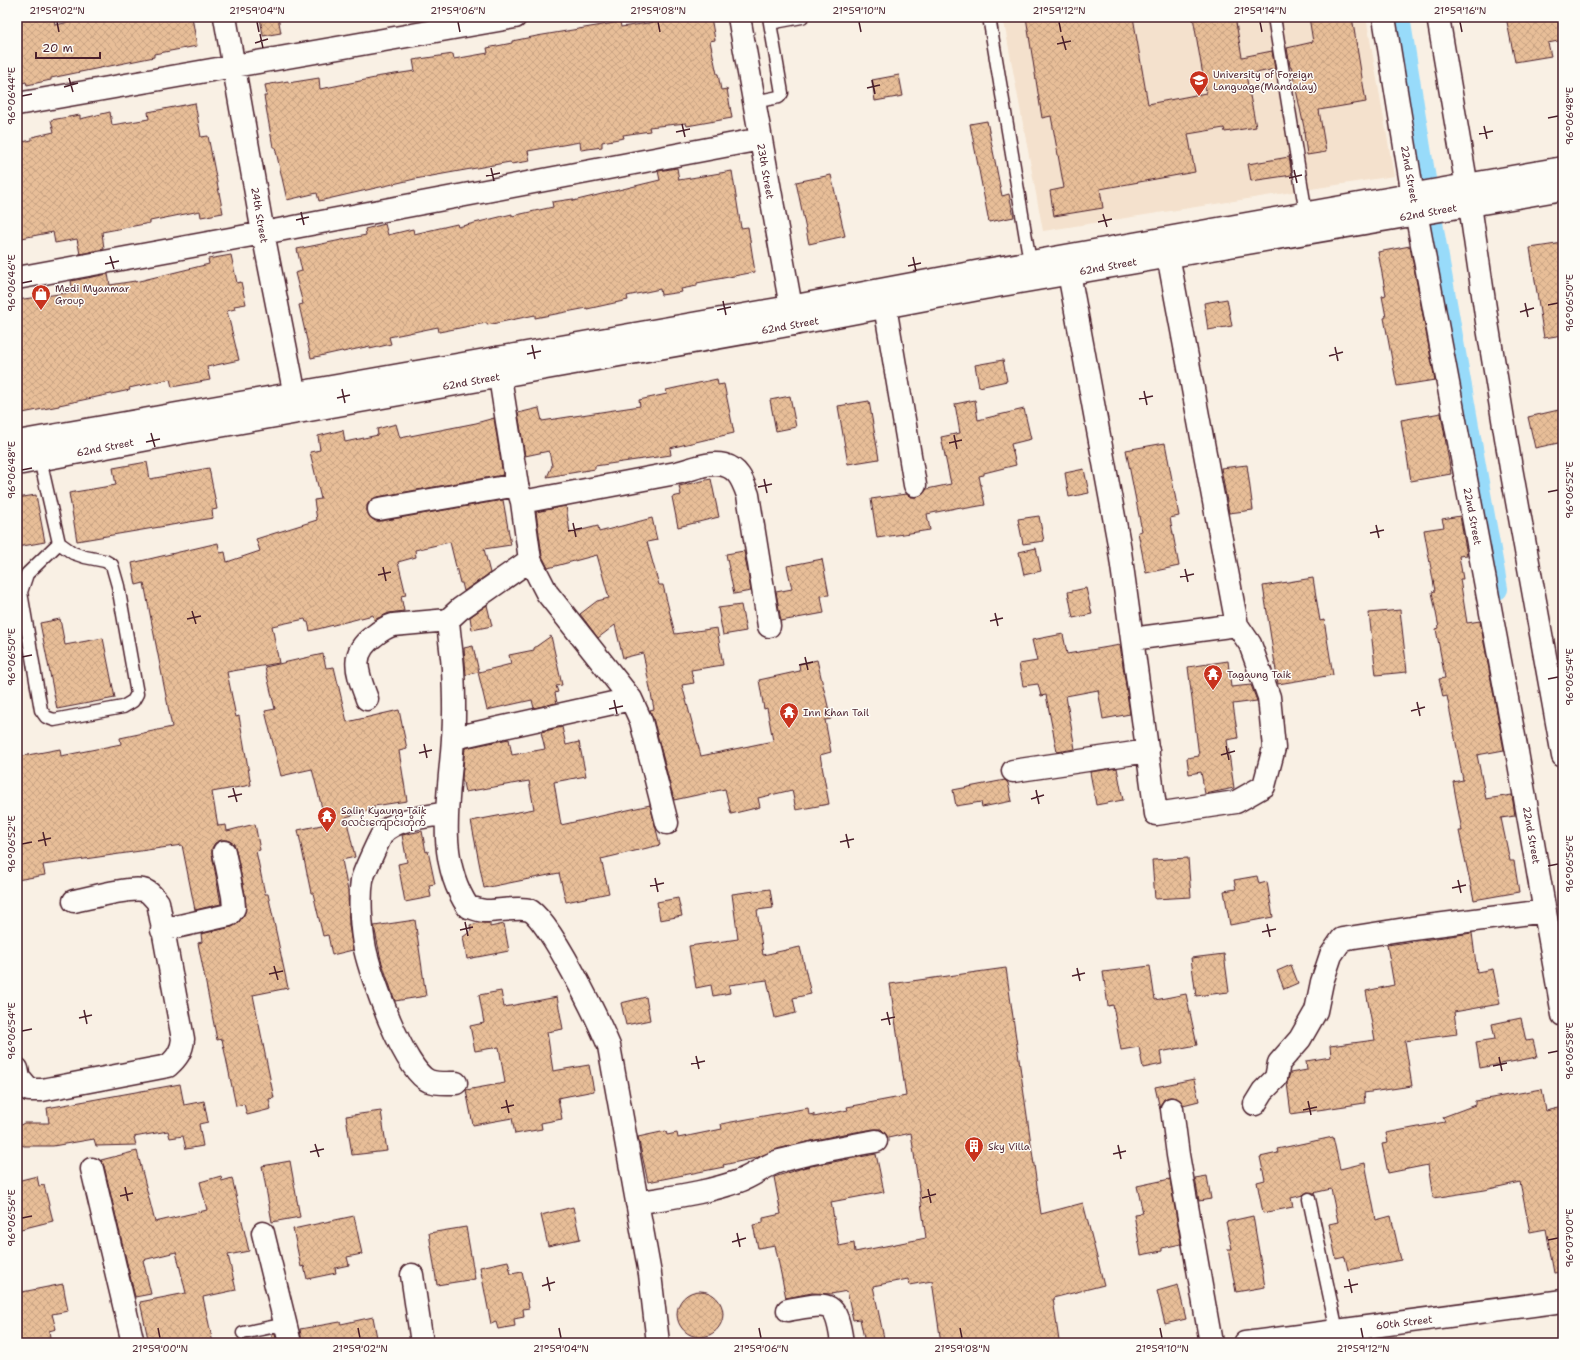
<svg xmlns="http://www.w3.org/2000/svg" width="1580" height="1360" viewBox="0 0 1580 1360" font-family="'Shantell Sans','Noto Sans Myanmar',sans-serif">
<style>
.built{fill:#f4e1cd}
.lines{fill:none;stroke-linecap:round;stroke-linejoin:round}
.canal{stroke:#98dbfa;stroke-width:22}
.building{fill:url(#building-cross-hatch);stroke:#4a1f2b}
.lane-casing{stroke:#4a1f2b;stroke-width:15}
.street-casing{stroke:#4a1f2b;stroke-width:25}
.secondary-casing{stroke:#4a1f2b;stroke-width:25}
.lane{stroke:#fdfcf7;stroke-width:12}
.street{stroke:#fdfcf7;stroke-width:22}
.secondary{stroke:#fdfcf7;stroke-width:22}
.ticks{fill:none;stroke:#4a1f2b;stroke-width:1.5}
.labels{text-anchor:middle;stroke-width:3;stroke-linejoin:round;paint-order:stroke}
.poi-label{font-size:10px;fill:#4a1f2b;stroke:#fdfcf7;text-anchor:start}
.street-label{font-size:10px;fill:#4a1f2b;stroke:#fdfcf7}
.neatline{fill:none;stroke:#4a1f2b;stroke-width:1.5}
.ticks-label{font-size:10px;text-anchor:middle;fill:#4a1f2b}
</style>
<defs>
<pattern id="building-cross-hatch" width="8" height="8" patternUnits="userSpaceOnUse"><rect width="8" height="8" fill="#e8be98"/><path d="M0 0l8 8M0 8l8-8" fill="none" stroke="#c8a383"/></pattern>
</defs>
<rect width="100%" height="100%" fill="#f9f0e4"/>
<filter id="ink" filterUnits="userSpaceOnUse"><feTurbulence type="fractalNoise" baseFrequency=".025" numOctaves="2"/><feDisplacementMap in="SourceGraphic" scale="8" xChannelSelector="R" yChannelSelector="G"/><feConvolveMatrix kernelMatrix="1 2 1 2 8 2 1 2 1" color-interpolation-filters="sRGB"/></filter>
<g filter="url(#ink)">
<path class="built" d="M1003,17H1366L1394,176L1043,231Z"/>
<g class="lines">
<path class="canal" d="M1399,17L1434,235L1497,589"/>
</g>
<path class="building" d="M17,17H54L55,25L94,17H192L197,46L154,54V57L51,78V80L27,85L26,82L17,84Z
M260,17H278L281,33L263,36Z
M662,17H711L715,40L710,41L717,74H718L721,90L727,89L732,118L687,126L686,123L649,127L650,131L623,135L624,138L602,142V147L581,150L580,142L528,151L530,161L511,164L510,162L415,179L319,201L317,193L287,200L275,147H273L264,96H267L265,85L288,81V83L319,78L320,89L375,78V77L415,71L413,60L453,54L454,59L488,53L487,48L512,43V41L537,36L620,22L621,27L662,21Z
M1026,17H1133L1148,104L1206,93L1193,17H1235L1242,57L1272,51L1275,69L1246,75L1256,127L1225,132L1224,128L1188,134L1195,172L1100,189L1103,208L1054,216L1050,191L1064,188L1051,116L1042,118Z
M1309,17H1352L1366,102L1319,110L1326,152L1307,155L1304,132H1305L1291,66H1290L1287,48L1313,42Z
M1506,17H1563V40L1548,43L1551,56L1515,62Z
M899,75L903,96L875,101L872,80Z
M195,103L201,137L208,136L223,213L201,217L200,211L150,221V223L102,232L104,249L80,254L77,239L55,243L53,232L22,238L17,213V143L32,140V137L54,132L51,120L80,115V119L110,112L112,125L149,119L148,112Z
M987,121L1002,196L1009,194L1014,217L989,222L970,124Z
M1289,157L1292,175L1251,181L1248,164Z
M677,168L679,180L732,171L741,228L748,227L755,272L697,283V286L681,289L682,292L661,295L660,289L627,296L628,300L587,309V308L535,318V315L487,325V323L475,325L439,332L438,327L389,337L391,344L370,349V346L343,352L342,351L311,358L299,305L303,304L295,273L302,271L297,249L366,235L365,229L385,224L388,235L413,229L414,234L457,224L458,227L512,214V216L553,207L552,202L573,199V201L660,180L658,171Z
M831,175L845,236L809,244L796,182Z
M1563,243V335L1544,338L1530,248Z
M1410,246L1435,380L1397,386L1384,318L1386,317L1382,296L1386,295L1378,252Z
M231,255L237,283L241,282L246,304L234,306L235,309L227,311L239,360L207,367L210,380L172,387L170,379L129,388L130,390L59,405V406L17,414V300L73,292L71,281L108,274L110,285L135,281V282L209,264L208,259Z
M1227,299L1232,326L1208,330L1204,303Z
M1003,360L1007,381L979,387L975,365Z
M717,379L718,385L724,384L734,433L670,448L671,455L595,466V469L547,477L552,466L549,451L525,456L518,413L539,408L542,421L640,406L639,400L667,394L666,390Z
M790,396L796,427L776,431L770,400Z
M975,400L978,420L1024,409L1031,439L1011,444L1016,465L984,473V475L979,476L985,505L962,509L961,507L927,514L930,530L877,538L871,499L906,494L911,497H917L923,494L927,489L951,484L941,437L960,433L955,404Z
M869,401L879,459L848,464L838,406Z
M1563,409V442L1535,448L1528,417Z
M1441,413L1451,474L1411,481L1401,420Z
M494,418L503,475L377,497L371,500L367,505V511L370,517L375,521H381L503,500L511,545L484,549L490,573L464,591L462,583H460L450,542L415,550L416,557L398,562L406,595L401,596L404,611L389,613L374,620L373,615L310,631L308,622H306L305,619L272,626L279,663L227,672L236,717L239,716L251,785L212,792L218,826L226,825L227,831L255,824L260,850L256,851L265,894H268L288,988L253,995L274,1098L269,1099L271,1109L247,1115L244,1104L236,1106L222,1039L217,1040L198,943L202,942L201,934L232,927L239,922L244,915L246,907L245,894L236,850L234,844L228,840H221L215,843L212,848V854L221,904L195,910L182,845L43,865L45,875L17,880V757L60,749L61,756L121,744L120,738L172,727L144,583L136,585L132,563L218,543L220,553L225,552L227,562L260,551L256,539L317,520L314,500L321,499L310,452L320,450L318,436L343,430L345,442L378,435L377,429L396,424L400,438L476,423Z
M1165,443L1179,516L1170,518L1179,566L1146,573L1138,532L1142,531L1126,450Z
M147,462L150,479L209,468L217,509L212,510L213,518L77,541L69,493L116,485L113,468Z
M1247,465L1253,510L1229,513L1221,468Z
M1084,469L1089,493L1069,497L1065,473Z
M711,479L719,517L678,527L672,497L681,495L679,486Z
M36,495L45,542L17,547V498Z
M566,506L570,533L598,526L599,532L652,518L657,540L647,542L659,585H663L675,634L717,628L723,665L691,670L694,683L682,685L701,756L773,741L767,708L764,709L759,680L800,671L799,664L817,660L831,719L825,720L831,752L820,755L829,804L796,810L792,790L758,798L760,807L731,814L725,789L674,800L653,718L650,710L654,709L643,653L623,658L615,625L598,638L580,614L597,601L609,598L597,555L548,568L542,556L536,512Z
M1039,516L1044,541L1023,544L1018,519Z
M1460,516L1467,555L1459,556L1463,579H1460L1467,623L1480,621L1504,750L1477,755L1486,799L1512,795L1515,816L1501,818L1510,861H1514L1519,892L1474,900L1459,831H1462L1453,782L1463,780L1447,696L1443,697L1439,679L1445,678L1436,629L1439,628L1432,592L1435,591L1424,530L1444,527L1442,519Z
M1036,548L1041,571L1024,575L1019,552Z
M744,551L751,591L734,594L726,554Z
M822,559L829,595L821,596L824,613L781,621L776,592L792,589L787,566Z
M1313,578L1320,621L1324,620L1333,675L1278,684L1263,586Z
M1086,588L1092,614L1073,618L1068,592Z
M487,605L492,626L472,630L470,617Z
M741,605L746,631L723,635L718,608Z
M1400,610L1407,672L1376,675L1369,613Z
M60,619L65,645L103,638L115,698L57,709L40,623Z
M1063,634L1067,654L1120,645L1130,714L1103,719L1098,690L1066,696L1075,749L1057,752L1046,695L1041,696L1038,684L1023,686L1019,664L1037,661L1032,640Z
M551,636L562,685L556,686L558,692L555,693L557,703L534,708L532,700L487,710L478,672L466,675L464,648L473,646L479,672L511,664L509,655L534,650V648Z
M323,654L326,668L334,667L347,722L399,710L407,749L399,751L407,801L374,806V809L346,817L355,857L342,860L348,891L349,925L353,950L332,955L328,935L323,936L313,893H311L298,830L326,824L312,769L281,776L265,711L275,709L265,667Z
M1228,661L1231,687L1251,685L1257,701L1233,704L1238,738L1227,740L1234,788L1205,794L1201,772L1189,774L1187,758L1199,756L1188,667Z
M562,727L566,745L579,742L586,776L554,782L561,825L650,805L660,845L601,859L609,893L566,902L559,873L484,888L471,821L534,809L529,781L465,792L462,778L465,748L509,739L512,755L545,749L541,732Z
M1117,768L1123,800L1096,805L1090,772Z
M1005,780L1008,783L1012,801L982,807L981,802L956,806L953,790Z
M422,831L426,852L428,851L435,884L429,885L431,897L405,902L398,864L407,862L402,835Z
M1188,858L1191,897L1155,899L1152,860Z
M1257,876L1259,884L1267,882L1273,917L1230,925L1224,891L1236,889L1234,880Z
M770,889L773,908L757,910L763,955L800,947L811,994L793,998L796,1013L775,1018L767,980L729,985L730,993L713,996L711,985L696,988L689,946L738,939L732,894Z
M678,898L682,916L660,920L657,902Z
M415,920L426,996L395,1001L381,960L374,926Z
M479,923H490V927L504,924L509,951L467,959L463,937L471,931L470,925Z
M1472,933L1477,972L1493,969L1500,1004L1454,1012L1457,1034L1405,1041L1412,1086L1364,1093L1365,1103L1291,1114L1287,1083L1290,1073L1307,1070L1306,1061L1331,1057L1330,1046L1375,1040L1366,991L1394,985L1387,945Z
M1224,954L1229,992L1196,996L1191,958Z
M1291,965L1298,983L1284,989L1277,971Z
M1150,966L1155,1000L1186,994L1197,1045L1160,1052L1162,1064L1143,1068L1139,1047L1121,1050L1113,1005L1108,1006L1103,972Z
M1006,968L1041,1214L1083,1203L1104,1285L1053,1298L1059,1341L1045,1343H941L932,1281L909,1285L908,1279L873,1286L885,1343H865L860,1319L853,1320L847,1291L831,1294L812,1293L786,1298L775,1245L758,1248L753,1225L763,1223V1218L781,1214L774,1177L806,1167L876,1154L884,1192L831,1202L839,1246L854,1243L855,1252L926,1238L911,1133L888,1138L885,1133L881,1129H874L838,1135L777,1149L756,1158L723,1165L724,1167L648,1182L638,1137L666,1131L667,1135L677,1133L678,1138L722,1129L721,1124L758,1117L808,1108L809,1115L814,1114V1117L848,1110L847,1107L906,1096L890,984Z
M501,991L504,1007L557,997L563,1029L547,1032L553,1071L589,1065L594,1091L558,1098L562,1119L541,1123L542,1129L515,1134L512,1118L473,1125L466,1090L505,1083L499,1047L475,1051L470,1026L484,1023L479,995Z
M646,997L650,1020L626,1025L621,1003Z
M1521,1018L1526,1041L1533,1040L1537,1057L1480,1068L1476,1042L1495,1039L1492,1024Z
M1194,1079L1199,1101L1183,1105L1177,1098L1170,1097L1164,1099L1161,1104L1160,1109L1155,1087Z
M180,1084L184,1105L204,1101L208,1122L199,1124L203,1146L186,1149L183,1136L170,1138L168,1131L134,1137L136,1145L96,1146L94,1139L53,1146H24L17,1143V1127L24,1123H49L47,1108Z
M1542,1089L1546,1111L1563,1107V1272L1554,1273L1546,1229L1530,1232L1520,1182L1485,1190L1433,1198L1428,1165L1388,1173L1382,1144L1388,1143L1386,1133L1445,1122L1443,1117L1475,1105V1101Z
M381,1111L387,1151L352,1155L346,1116Z
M1333,1137L1340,1169L1365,1163L1376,1220L1391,1216L1401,1260L1348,1270L1345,1257L1336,1259L1329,1224L1338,1222L1331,1189L1313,1193L1307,1192L1303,1195L1291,1198L1293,1207L1263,1213L1257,1182L1265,1180L1260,1157L1278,1153L1277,1149Z
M137,1151L155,1222L207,1210L200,1182L221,1176L222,1181L232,1178L249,1251L228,1255L236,1290L203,1297L213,1343H149L140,1302L186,1293L176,1252L143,1260L151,1294L135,1297L104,1166L101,1160Z
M290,1161L300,1217L272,1222L262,1166Z
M37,1176L39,1186L44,1185L53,1221L17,1230V1181Z
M1207,1176L1211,1199L1199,1201L1195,1178Z
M1170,1179L1181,1244L1162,1248V1251L1141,1255L1134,1214L1143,1213L1137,1186Z
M573,1207L580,1239L548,1246L541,1215Z
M354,1216L362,1254L347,1257L349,1265L335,1268L336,1273L307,1279L304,1266L301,1267L293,1229Z
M1253,1216L1265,1287L1236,1292L1228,1249H1232L1226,1222Z
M466,1227L475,1279L437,1285L429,1233Z
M508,1261L511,1274L522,1272L529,1308L523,1309L524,1317L514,1319L515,1326L498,1329L496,1322L491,1324L480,1267Z
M63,1284L68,1311L52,1314L56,1329L49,1331L51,1343H17V1293Z
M1178,1285L1186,1319L1165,1324L1157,1291Z
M677 1314a23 23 0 1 1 46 0a23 23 0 1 1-46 0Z
M373,1317L378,1343H302L300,1329L340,1322L341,1324Z
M275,1334L277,1343H273L272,1335Z"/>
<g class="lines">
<defs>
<path id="lane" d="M989,17L1030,262
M1274,17L1306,214
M770,23L802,17
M754,102L779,97L782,93L769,17
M39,455L59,543L73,553L85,557L105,561L112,565L118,586L137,694L133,701L123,707L54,720L46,717L41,710L21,592L27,574L59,543
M1309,1199L1337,1331
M243,1333L286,1324"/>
<path id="street" d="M225,17L263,233L298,411
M739,17L794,324
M1384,17L1413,196L1517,752L1563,1015
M1438,17L1470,205L1487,322L1511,468L1563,756
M17,104L515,17
M1069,273L1119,544L1156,814L1236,802L1264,786L1274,748L1269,697L1250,644L1237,625L1165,239
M17,278L263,233L761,139
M885,306L915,485
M497,358L517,485L522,502L530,560L547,593L631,699L641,721L667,823
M522,502C573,492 625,483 676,473C691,470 708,461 724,465C739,469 743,482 748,495L769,626
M379,509L517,485
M530,560L460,609L448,620C449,636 452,653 453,669C454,691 455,716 453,738C450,795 434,856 468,907C474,908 480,911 486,911C496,911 521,907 529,910C549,918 599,1022 609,1046L650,1274L658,1343
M1132,639L1237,625
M367,699C358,674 348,654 374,636C380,631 386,627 393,625L448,620
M454,738L631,699
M1013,771L1148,751
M446,813C428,817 396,818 383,833C380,837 363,874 362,880C359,900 361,929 365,949C371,976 404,1071 429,1081C437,1084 447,1083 456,1083
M162,930L229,915L234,908L233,896L224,852
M17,1069L19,1078L29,1090H42L168,1066C177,1058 182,1051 183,1039L158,902C153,897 149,891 143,890C129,887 89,898 74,901
M1255,1104L1263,1091L1276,1078L1279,1063L1300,1039L1316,1011L1322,982L1331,955L1342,939L1412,928L1545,911
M1172,1109L1178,1155L1211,1343
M92,1169L133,1343
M637,1203C671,1197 706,1193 739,1181C754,1176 765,1165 780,1161C811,1152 844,1147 876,1141
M263,1233L290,1343
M412,1275L422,1343
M788,1310C828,1303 836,1298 842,1343
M1245,1343L1563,1301"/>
<path id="secondary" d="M17,442L790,307L981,271L1563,168
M17,464L185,432L794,324L984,288L1563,189"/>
</defs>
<use href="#lane" class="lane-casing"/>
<use href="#street" class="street-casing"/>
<use href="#secondary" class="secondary-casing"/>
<use href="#lane" class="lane"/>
<use href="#street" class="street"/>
<use href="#secondary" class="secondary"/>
</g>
</g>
<path class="ticks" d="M57,22L59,32M257,22L259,32M458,22L460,32M658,22L660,32M859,22L861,32M1059,22L1061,32M1260,22L1262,32M1460,22L1462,32M260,34L263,48M1062,36L1066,50M255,43L268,39M1057,44L1071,41M69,78L73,92M872,80L875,94M64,87L78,83M867,88L880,85M22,96L32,94M1548,118L1558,116M682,124L685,137M1484,126L1487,139M676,132L690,129M1479,134L1493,131M491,168L494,181M1294,170L1297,183M486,176L500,173M1289,178L1302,175M301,212L304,225M1103,214L1107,227M296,220L309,217M1098,222L1112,219M110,256L114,269M913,257L916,271M105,264L119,261M908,266L921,263M22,283L32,281M723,301L726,315M1525,303L1528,317M1548,305L1558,303M717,310L731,307M1520,312L1534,308M532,345L535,359M1335,347L1338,361M527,354L541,351M1329,356L1343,352M342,389L345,403M1144,391L1147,405M337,398L350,395M1139,399L1153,396M151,433L155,447M954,435L957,449M146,442L160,439M949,443L962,440M22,470L32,468M764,479L767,493M758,487L772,484M1548,492L1558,490M573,523L576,537M1376,525L1379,538M568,531L582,528M1370,533L1384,530M383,567L386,581M1185,569L1188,582M378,575L391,572M1180,577L1194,574M192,611L196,624M995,613L998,626M187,619L201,616M990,621L1003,618M22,657L32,655M805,657L808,670M799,665L813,662M1548,679L1558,677M614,700L617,714M1417,702L1420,716M609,709L623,706M1411,711L1425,707M424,744L427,758M1226,746L1229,760M419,753L432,750M1221,755L1235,751M233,788L237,802M1036,790L1039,804M228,797L242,794M1031,799L1044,795M43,832L46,846M846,834L849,848M38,841L51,838M840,842L854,839M22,844L32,842M1548,866L1558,864M655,878L658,892M1458,880L1461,893M650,886L664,883M1452,888L1466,885M465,922L468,936M1267,924L1270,937M460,930L473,927M1262,932L1276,929M274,966L278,980M1077,968L1080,981M269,974L283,971M1072,976L1085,973M84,1010L87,1024M887,1012L890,1025M79,1018L92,1015M881,1020L895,1017M22,1031L32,1029M1548,1053L1558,1051M696,1056L699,1069M1499,1057L1502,1071M691,1064L705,1061M1493,1066L1507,1063M506,1100L509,1113M1308,1101L1311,1115M501,1108L514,1105M1303,1110L1317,1107M315,1144L319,1157M1118,1145L1121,1159M310,1152L324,1149M1113,1154L1126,1151M125,1187L128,1201M928,1189L931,1203M120,1196L133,1193M922,1198L936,1194M22,1218L32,1216M737,1233L740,1247M1548,1240L1558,1238M732,1242L746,1238M547,1277L550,1291M1349,1279L1352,1293M542,1286L555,1282M1344,1287L1358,1284M158,1328L160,1338M358,1328L360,1338M559,1328L561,1338M759,1328L761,1338M960,1328L962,1338M1160,1328L1162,1338M1361,1328L1363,1338"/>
<defs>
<symbol id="university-pin" viewBox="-11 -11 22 30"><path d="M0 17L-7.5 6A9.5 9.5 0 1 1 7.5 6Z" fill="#c8321e" stroke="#fdfcf7"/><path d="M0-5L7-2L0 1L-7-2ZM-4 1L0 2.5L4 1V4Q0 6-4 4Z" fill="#fff"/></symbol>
<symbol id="shop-pin" viewBox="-11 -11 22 30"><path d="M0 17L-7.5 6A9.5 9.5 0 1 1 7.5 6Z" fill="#c8321e" stroke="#fdfcf7"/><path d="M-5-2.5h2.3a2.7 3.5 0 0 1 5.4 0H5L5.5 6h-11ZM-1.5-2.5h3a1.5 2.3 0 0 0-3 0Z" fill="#fff"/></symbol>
<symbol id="temple-pin" viewBox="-11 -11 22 30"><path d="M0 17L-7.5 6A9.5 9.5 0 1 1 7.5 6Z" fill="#c8321e" stroke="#fdfcf7"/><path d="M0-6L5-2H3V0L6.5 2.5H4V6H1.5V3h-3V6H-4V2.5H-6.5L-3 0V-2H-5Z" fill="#fff"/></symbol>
<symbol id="building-pin" viewBox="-11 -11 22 30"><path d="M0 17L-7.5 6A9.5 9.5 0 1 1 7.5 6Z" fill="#c8321e" stroke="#fdfcf7"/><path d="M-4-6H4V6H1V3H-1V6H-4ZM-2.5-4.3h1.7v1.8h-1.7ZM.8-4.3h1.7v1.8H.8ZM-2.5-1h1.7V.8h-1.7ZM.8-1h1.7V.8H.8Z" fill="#fff"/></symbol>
</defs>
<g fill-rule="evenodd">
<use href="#university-pin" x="1188" y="69" width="22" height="30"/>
<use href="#shop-pin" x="30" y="283" width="22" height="30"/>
<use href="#temple-pin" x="1202" y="663" width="22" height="30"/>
<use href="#temple-pin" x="778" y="701" width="22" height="30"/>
<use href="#temple-pin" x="316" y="805" width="22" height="30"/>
<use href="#building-pin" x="963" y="1135" width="22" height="30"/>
</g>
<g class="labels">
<g class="poi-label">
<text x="1213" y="78">University of Foreign<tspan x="1213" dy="12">Language(Mandalay)</tspan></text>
<text x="55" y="292">Medi Myanmar<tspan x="55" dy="12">Group</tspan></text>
<text x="1227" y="678">Tagaung Taik</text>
<text x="803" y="716">Inn Khan Tail</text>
<text x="341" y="814">Salin Kyaung Taik<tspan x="341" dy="12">စလင်းကျောင်းတိုက်</tspan></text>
<text x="988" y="1150">Sky Villa</text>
</g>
<g class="street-label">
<text transform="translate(766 171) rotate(80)" y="4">23th Street</text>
<text transform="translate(1410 174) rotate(80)" y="4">22nd Street</text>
<text transform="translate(1428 212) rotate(-10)" y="4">62nd Street</text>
<text transform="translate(260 215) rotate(80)" y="4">24th Street</text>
<text transform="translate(1108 266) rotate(-10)" y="4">62nd Street</text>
<text transform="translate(790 325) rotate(-10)" y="4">62nd Street</text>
<text transform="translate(471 381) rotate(-10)" y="4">62nd Street</text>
<text transform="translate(105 447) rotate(-11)" y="4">62nd Street</text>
<text transform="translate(1473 516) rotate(79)" y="4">22nd Street</text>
<text transform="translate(1532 835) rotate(80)" y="4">22nd Street</text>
<text transform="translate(1404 1322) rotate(-7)" y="4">60th Street</text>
</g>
</g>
<rect width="1580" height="1360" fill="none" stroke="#fdfcf7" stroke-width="44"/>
<path d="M36 52v6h64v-6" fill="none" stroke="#4a1f2b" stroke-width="2"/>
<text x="42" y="52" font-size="12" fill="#4a1f2b" stroke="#fdfcf7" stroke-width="3" paint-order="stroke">20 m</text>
<rect x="22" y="22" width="1536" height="1316" class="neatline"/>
<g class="ticks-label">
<text x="57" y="14">21°59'02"N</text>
<text x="257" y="14">21°59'04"N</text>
<text x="458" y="14">21°59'06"N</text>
<text x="658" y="14">21°59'08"N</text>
<text x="859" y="14">21°59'10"N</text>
<text x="1059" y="14">21°59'12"N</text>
<text x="1260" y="14">21°59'14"N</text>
<text x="1460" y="14">21°59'16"N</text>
<text transform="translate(11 96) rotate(-90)" y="4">96°06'44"E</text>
<text transform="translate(1569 116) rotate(-90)" y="4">96°06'48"E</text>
<text transform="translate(11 283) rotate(-90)" y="4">96°06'46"E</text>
<text transform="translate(1569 303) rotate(-90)" y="4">96°06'50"E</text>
<text transform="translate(11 470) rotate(-90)" y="4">96°06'48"E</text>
<text transform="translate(1569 490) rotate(-90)" y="4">96°06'52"E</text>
<text transform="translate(11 657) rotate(-90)" y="4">96°06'50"E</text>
<text transform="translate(1569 677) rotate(-90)" y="4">96°06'54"E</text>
<text transform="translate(11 844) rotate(-90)" y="4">96°06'52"E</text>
<text transform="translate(1569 864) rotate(-90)" y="4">96°06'56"E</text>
<text transform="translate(11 1031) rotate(-90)" y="4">96°06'54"E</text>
<text transform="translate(1569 1051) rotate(-90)" y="4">96°06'58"E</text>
<text transform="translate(11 1218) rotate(-90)" y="4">96°06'56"E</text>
<text transform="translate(1569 1238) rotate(-90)" y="4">96°07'00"E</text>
<text x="160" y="1352">21°59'00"N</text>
<text x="360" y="1352">21°59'02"N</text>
<text x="561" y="1352">21°59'04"N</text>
<text x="761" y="1352">21°59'06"N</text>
<text x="962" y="1352">21°59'08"N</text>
<text x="1162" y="1352">21°59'10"N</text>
<text x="1363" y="1352">21°59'12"N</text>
</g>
</svg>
